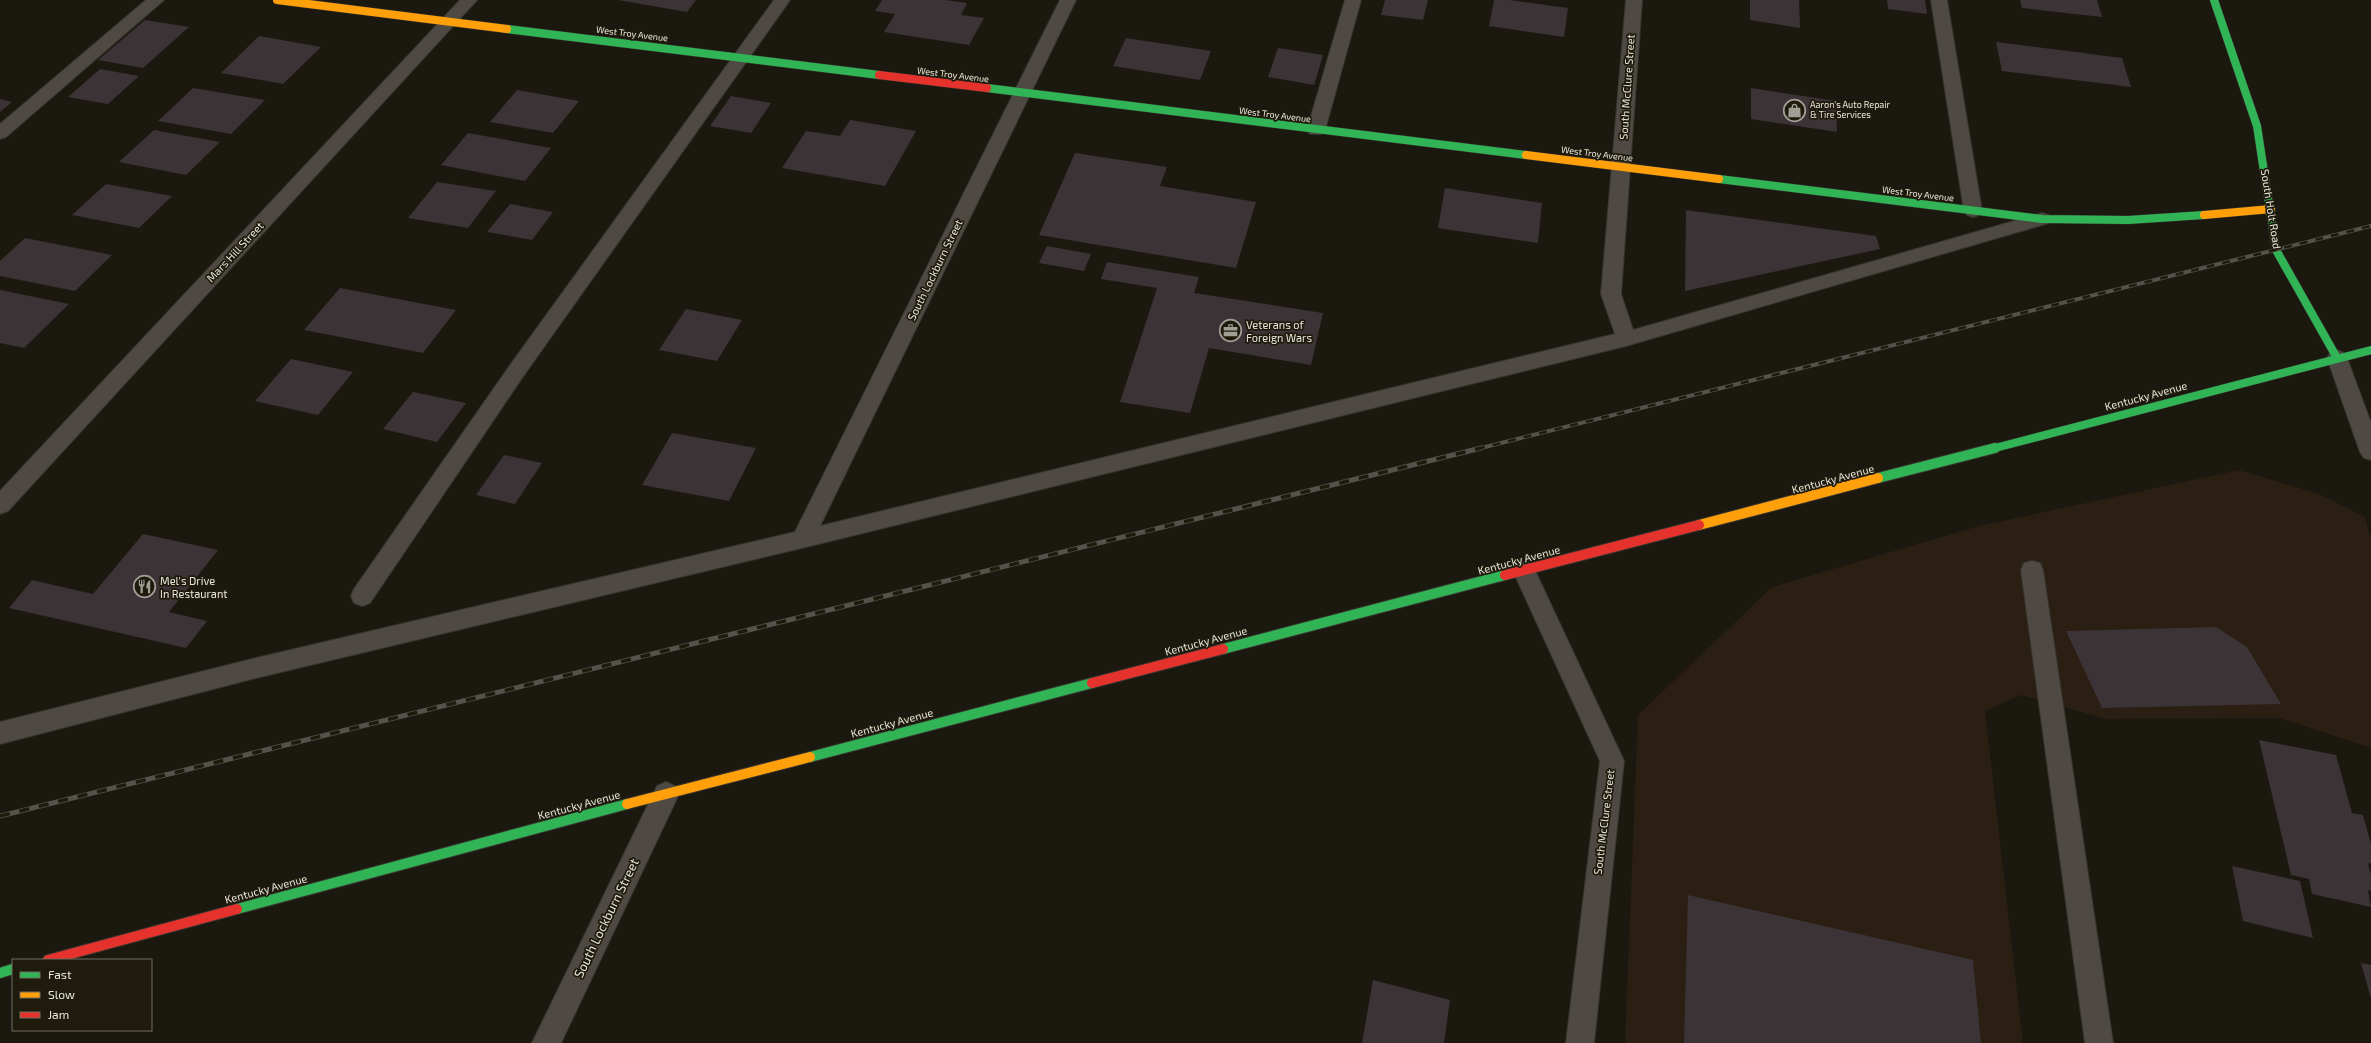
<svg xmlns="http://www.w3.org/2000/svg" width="2371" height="1043" viewBox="0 0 2371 1043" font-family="'Exo 2',sans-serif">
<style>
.commercial{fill:#2b1e13}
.building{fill:#3b3336}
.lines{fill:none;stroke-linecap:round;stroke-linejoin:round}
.lane-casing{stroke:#37342e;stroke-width:2}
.street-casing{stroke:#37342e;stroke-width:2}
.fast-far1-casing{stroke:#37342e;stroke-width:9}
.fast-casing{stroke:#37342e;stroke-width:12}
.slow-far1-casing{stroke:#37342e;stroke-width:9}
.slow-casing{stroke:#37342e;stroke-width:12}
.jam-far1-casing{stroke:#37342e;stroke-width:9}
.jam-casing{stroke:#37342e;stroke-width:12}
.lane{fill:#4e4a43;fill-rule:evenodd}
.street{fill:#4e4a43;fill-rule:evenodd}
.fast-far1{stroke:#30b455;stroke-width:8}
.fast{stroke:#30b455;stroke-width:10}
.slow-far1{stroke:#ff9f0a;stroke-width:8}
.slow{stroke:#ff9f0a;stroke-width:10}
.jam-far1{stroke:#e5322d;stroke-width:8}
.jam{stroke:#e5322d;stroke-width:10}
.rail-far1-casing{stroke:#55524c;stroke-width:4}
.rail-casing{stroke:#55524c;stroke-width:5}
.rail-far1{stroke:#1f1b0c;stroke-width:2.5;stroke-dasharray:8;stroke-linecap:butt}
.rail{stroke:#1f1b0c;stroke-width:3.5;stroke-dasharray:10;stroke-linecap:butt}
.labels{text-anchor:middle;stroke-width:3.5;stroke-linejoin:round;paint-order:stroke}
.far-street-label{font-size:9px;fill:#e9e7dd;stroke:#1f1b0c}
.far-poi-label{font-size:9px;fill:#e9e7dd;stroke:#1f1b0c;text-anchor:start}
.street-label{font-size:11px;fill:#e9e7dd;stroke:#1f1b0c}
.poi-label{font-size:11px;fill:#e9e7dd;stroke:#1f1b0c;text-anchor:start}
.near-street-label{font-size:13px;fill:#e9e7dd;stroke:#1f1b0c}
</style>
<rect width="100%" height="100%" fill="#1b1810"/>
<path class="commercial" d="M2239,470L2319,494L2365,517L2371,539V748L2280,718L2106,719L2021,695L1985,711L2023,1043H1625L1638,715L1772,587L1979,526Z"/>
<path class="building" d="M618,0H696L687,12Z
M882,0H945L967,3L961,15L984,18L969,45L884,32L895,14L875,11Z
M1385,0H1428L1423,20L1381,15Z
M1494,0H1509L1568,8L1564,37L1489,26Z
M1750,0H1799L1800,28L1750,20Z
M1887,0H1925L1927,14L1888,9Z
M2020,0H2097L2102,17L2022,8Z
M145,20L189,27L143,68L98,60Z
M259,36L321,47L283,84L221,73Z
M1126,38L1211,51L1200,80L1113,66Z
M1996,42L2122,58L2131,87L2002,71Z
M1278,48L1323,55L1314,85L1268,77Z
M100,69L139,76L108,104L68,97Z
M193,88L265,100L231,134L158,121Z
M1751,88L1836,101L1837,132L1751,119Z
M517,90L579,101L553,133L490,122Z
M731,96L771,103L751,133L710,126Z
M0,99L12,102L0,112Z
M850,120L916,131L885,186L782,168L806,131L840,136Z
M154,130L220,142L186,175L119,162Z
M468,133L551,148L525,181L441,165Z
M1075,153L1167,167L1160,186L1256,202L1236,268L1039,235Z
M437,182L496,191L468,228L408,218Z
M106,184L172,196L139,228L72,215Z
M1445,188L1542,203L1538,243L1438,228Z
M510,204L553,212L532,240L487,232Z
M1686,210L1876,236L1880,249L1685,291Z
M25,238L112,255L75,291L0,276V261Z
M1047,246L1091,254L1084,271L1039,263Z
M1107,262L1199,277L1194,293L1323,313L1311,365L1209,348L1190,413L1120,402L1157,288L1101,279Z
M340,288L456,310L423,353L304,330Z
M0,290L69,304L24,348L0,343Z
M686,309L742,320L717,361L659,350Z
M291,359L353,372L318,415L255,401Z
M413,392L466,403L437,442L383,429Z
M672,433L756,448L729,501L642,485Z
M504,455L542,463L515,504L476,495Z
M143,534L218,550L169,612L207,621L186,648L9,608L32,580L93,594Z
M2216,627L2247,647L2281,704L2102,708L2066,631Z
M2259,740L2336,755L2352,813L2363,815L2371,844V864L2368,863L2371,875V891L2368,890L2371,907L2312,894L2309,879L2291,875Z
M2232,866L2300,881L2313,938L2243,921Z
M1688,895L1973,960L1981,1043H1684Z
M2361,963L2371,965V999Z
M1373,980L1450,1000L1444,1043H1362Z"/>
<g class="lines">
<defs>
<path id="lane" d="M146,0H164L6,137L0,139V124Z
M774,0H790L522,378L370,603L362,606L354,603L351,596L354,589L508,368Z
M1345,0H1361L1325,130L1322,134H1310L1307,130Z
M1931,0H1947L1982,211L1979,215L1973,217L1967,215L1964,211Z
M2032,561L2040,563L2043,570L2113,1043H2085L2021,570L2024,563Z"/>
<path id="street" d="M460,0H477L8,511L0,514V491Z
M1060,0H1076L820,526L1615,334L1601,294L1626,0H1642L1621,294L1633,330L2042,213L2049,215L2051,219L2049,223L1626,346L802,548L256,678L0,744V722L256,658L795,532Z
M2337,350L2344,353L2347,358L2371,423V460L2364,458L2360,452L2327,358L2330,353Z
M1524,562L1532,564L1624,761L1594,1043H1566L1600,761L1513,571L1516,564Z
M666,782L675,786L679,794L561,1043H532L657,786Z"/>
<path id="fast-far1" d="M2214,0L2257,126L2276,250L2337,358
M507,29L879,75
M987,88L1526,155
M1719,179L2042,219L2128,220L2204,215
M1991,449L2371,350"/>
<path id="fast" d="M1878,478L1995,448
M1223,649L1505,575
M810,757L1092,683
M237,909L627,804
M0,973L13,969"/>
<path id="slow-far1" d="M277,0L507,29
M1526,155L1719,179
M2204,215L2271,209"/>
<path id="slow" d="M1699,525L1878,478
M627,804L810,757"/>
<path id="jam-far1" d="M879,75L987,88"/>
<path id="jam" d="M1505,575L1699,525
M1092,683L1223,649
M48,960L237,909"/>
</defs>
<use href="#lane" class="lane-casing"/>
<use href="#street" class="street-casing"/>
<use href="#fast-far1" class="fast-far1-casing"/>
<use href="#fast" class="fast-casing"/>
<use href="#slow-far1" class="slow-far1-casing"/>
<use href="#slow" class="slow-casing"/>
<use href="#jam-far1" class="jam-far1-casing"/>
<use href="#jam" class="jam-casing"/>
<use href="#lane" class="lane"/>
<use href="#street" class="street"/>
<use href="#fast-far1" class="fast-far1"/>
<use href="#fast" class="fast"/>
<use href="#slow-far1" class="slow-far1"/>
<use href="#slow" class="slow"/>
<use href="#jam-far1" class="jam-far1"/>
<use href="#jam" class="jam"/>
<defs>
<path id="rail-far1" d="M1477,449L2371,226"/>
<path id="rail" d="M0,816L1481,448"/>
</defs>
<use href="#rail-far1" class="rail-far1-casing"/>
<use href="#rail" class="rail-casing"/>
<use href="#rail-far1" class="rail-far1"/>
<use href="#rail" class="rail"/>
</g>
<defs>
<symbol id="shop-ring" viewBox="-11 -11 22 22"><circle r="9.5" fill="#1f1b0c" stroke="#a19f95" stroke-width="1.5"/><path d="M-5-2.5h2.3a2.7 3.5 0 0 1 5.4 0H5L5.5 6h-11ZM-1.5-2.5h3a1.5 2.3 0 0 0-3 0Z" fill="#a19f95"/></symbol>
<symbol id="office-ring" viewBox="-11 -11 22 22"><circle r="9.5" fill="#1f1b0c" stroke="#a19f95" stroke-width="1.5"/><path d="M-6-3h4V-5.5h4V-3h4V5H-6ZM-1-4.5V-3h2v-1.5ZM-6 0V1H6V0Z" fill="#a19f95"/></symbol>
<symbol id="restaurant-ring" viewBox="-11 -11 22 22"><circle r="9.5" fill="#1f1b0c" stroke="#a19f95" stroke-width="1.5"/><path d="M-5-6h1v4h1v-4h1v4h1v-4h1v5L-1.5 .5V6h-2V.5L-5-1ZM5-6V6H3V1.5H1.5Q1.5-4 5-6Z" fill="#a19f95"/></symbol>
</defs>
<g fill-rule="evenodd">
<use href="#shop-ring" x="1782" y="98" width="25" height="25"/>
<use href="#office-ring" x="1218" y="318" width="25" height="25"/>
<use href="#restaurant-ring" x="132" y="574" width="25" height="25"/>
</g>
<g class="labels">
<g class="far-street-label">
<text transform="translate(632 34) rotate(7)" y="3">West Troy Avenue</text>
<text transform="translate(953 75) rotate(7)" y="3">West Troy Avenue</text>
<text transform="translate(1275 115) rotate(7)" y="3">West Troy Avenue</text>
<text transform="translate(1597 154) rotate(7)" y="3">West Troy Avenue</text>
<text transform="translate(1918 194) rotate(7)" y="3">West Troy Avenue</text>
</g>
<g class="far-poi-label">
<text x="1810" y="108">Aaron's Auto Repair<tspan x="1810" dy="10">&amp; Tire Services</tspan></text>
</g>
<g class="street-label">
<text transform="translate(1627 87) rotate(-86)" y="4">South McClure Street</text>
<text transform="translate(2271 209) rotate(81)" y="4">South Holt Road</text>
<text transform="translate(235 252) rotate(-47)" y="4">Mars Hill Street</text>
<text transform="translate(935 270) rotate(-64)" y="4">South Lockburn Street</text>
<text transform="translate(2146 396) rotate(-15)" y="4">Kentucky Avenue</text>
<text transform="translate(1833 479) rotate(-15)" y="4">Kentucky Avenue</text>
<text transform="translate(1519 560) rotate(-15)" y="4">Kentucky Avenue</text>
<text transform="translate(1206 641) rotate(-15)" y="4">Kentucky Avenue</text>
<text transform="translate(892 723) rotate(-15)" y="4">Kentucky Avenue</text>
<text transform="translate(579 805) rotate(-15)" y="4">Kentucky Avenue</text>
<text transform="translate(1604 822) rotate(-83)" y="4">South McClure Street</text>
<text transform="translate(266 889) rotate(-15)" y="4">Kentucky Avenue</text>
</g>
<g class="poi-label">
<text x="1246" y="329">Veterans of<tspan x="1246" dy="13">Foreign Wars</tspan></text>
<text x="160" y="585">Mel's Drive<tspan x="160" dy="13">In Restaurant</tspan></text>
</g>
<g class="near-street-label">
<text transform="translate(606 918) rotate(-64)" y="5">South Lockburn Street</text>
</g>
</g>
<rect x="12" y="959" width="140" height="72" fill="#1f1b0c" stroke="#706d60"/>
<rect x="20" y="972" width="20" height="6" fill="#30b455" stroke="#706d60"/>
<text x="48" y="979" font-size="12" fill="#e9e7dd">Fast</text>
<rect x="20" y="992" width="20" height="6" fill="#ff9f0a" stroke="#706d60"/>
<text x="48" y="999" font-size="12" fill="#e9e7dd">Slow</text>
<rect x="20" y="1012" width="20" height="6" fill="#e5322d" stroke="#706d60"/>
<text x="48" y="1019" font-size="12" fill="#e9e7dd">Jam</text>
</svg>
